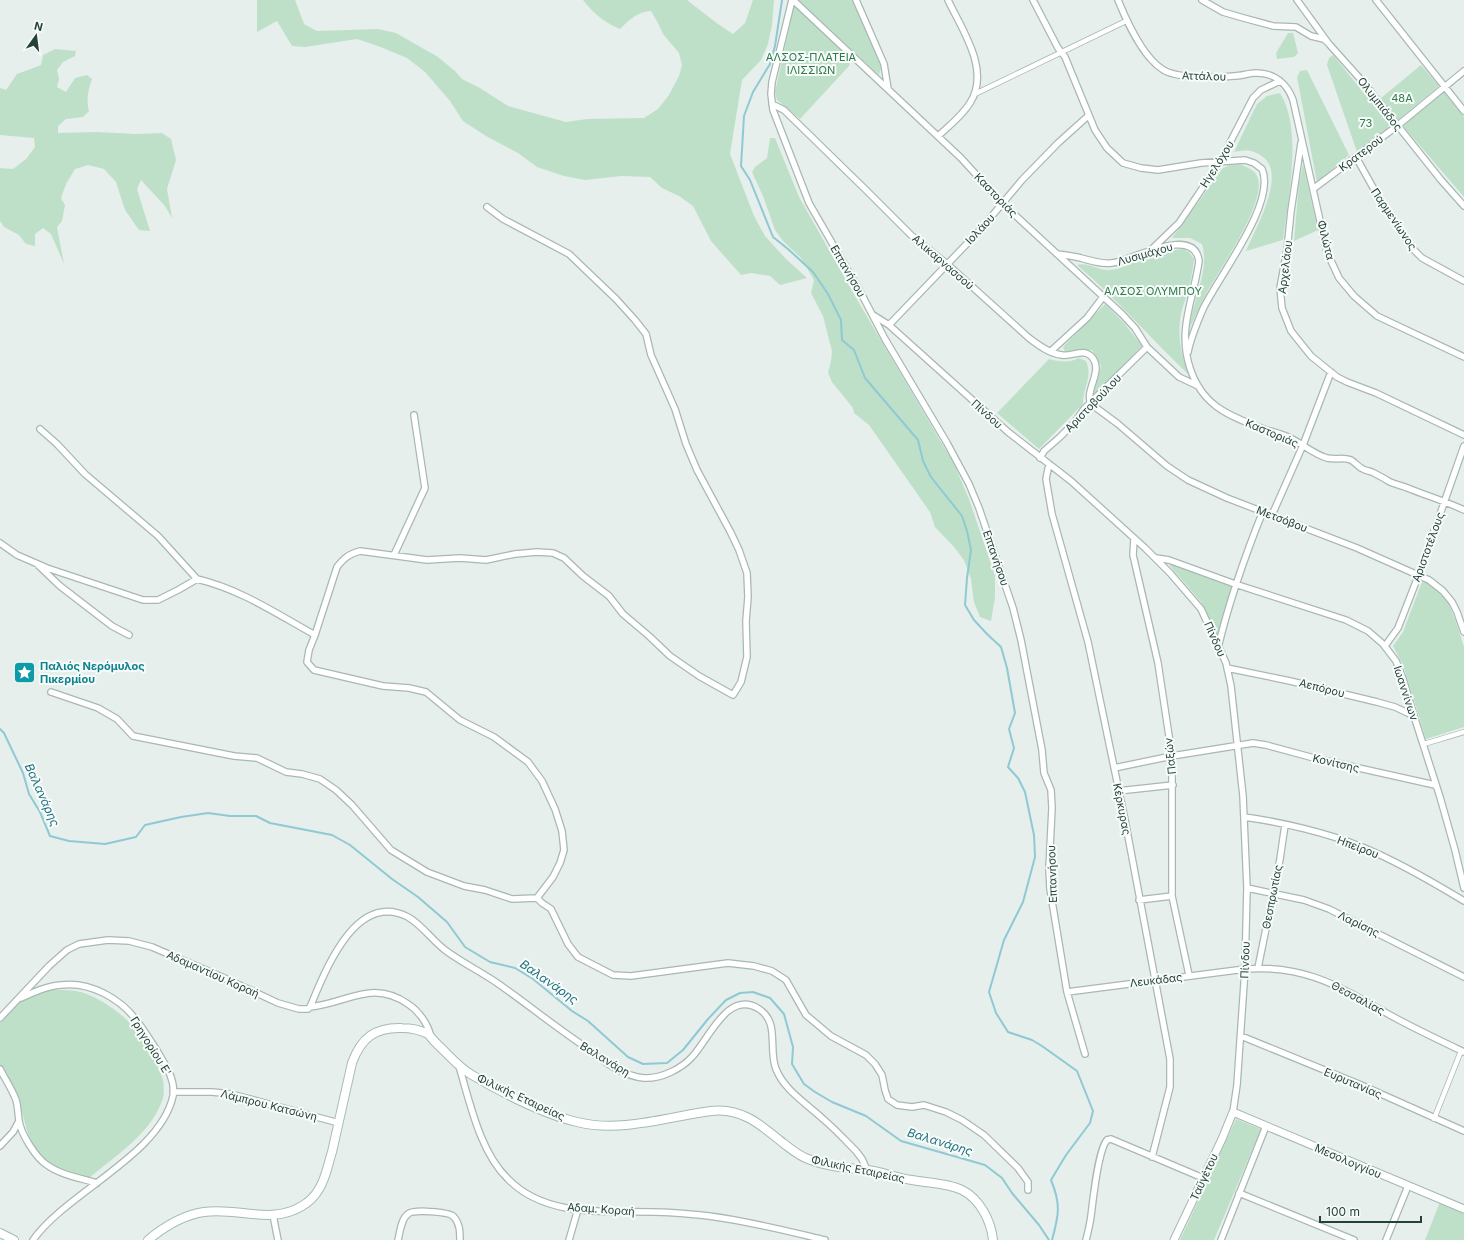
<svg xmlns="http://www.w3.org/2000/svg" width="1464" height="1240" viewBox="0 0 1464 1240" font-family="Inter,sans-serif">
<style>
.green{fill:#bfe0c8}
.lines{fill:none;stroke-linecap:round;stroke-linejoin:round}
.stream{stroke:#8ec9d4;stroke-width:2}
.pedestrian-casing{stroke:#a8b8b2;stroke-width:6}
.minor-casing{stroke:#a8b8b2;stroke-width:8}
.tertiary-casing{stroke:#a8b8b2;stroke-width:9}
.secondary-casing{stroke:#a4bbb3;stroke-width:10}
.pedestrian{stroke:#fff;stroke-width:4.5}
.minor{stroke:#fff;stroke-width:5.5}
.tertiary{stroke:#fff;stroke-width:7}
.secondary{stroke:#fff;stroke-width:8}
.labels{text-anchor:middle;stroke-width:4;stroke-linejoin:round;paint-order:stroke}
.park-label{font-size:11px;fill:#2d7a4b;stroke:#f7fbf9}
.street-label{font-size:11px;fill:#24423a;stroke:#f7fbf9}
.culture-label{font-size:11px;font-weight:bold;fill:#0d838f;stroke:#f7fbf9;text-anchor:start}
.water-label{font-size:12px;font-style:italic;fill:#1c6f80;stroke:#f7fbf9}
</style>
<rect width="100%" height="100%" fill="#e6efeb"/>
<path class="green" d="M257,0H295L304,24L317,31L378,29L396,33L438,57L455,71L462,79L480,88L508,106L566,122L587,119L644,118L658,109L669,95L679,76L682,65L679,53L663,34L658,23L651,11C638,11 628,21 620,29C605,23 593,13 583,0H687L718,24L733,34L745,23L753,0H774L772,25L768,44L761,60L742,80L730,154L754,216L765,236L786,259L807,278L780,285L770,276L751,273L741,275L711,241L693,206L679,196L662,188L650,177L621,176L585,180L564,176L537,167L518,153L486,136L463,121L450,101L425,72L407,58L378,46L357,39L305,47L292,46L277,21L257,32Z
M798,0H852L878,58L881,68L879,75Z
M794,6L800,10L851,59L849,66L800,119L777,100L775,92Z
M1288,33H1293L1298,53L1294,57L1277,59L1276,53Z
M55,49L76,51L75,56L63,62L57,70L59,79L57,87L66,92L75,78L87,75L92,79C88,90 86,99 89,111L83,117L66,119L58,126V133L97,132L136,134L162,133L171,139L176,160L167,189L172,218L165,206L141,180L137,189L150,231L139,230L125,210L116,182L104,169L88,165L75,169L66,184L61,198L65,205L62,221L57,227L64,264L51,234L43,228L35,234V246L26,244L19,235L4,227L0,221V168L13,169L26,159L35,147L34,138L0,135V88L6,90L17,74L41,65L43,55Z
M1333,55L1389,124L1388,129L1357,152L1327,65L1329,58Z
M1421,65L1439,86L1398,120L1381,98Z
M1307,70L1349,155L1317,182L1297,77L1300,71Z
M1444,92L1464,117V197L1403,126Z
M1280,93C1303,129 1288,199 1283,240L1246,251C1255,229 1287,175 1263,157C1252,149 1246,150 1234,152L1257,104L1267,96Z
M770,138H775L799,197L859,303L954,464L969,499L995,576V597L991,621L980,617L974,602L971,579L964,560L954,547L935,527L930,512L869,425L854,413L853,408L832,382L828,373L831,361L832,351L823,316L811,293L814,280L801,258L783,241L775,230L763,196L752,172L755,167L767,158Z
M1239,164C1246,167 1254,169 1257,176C1269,200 1219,270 1207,292C1201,304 1195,316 1190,328C1191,320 1192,311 1195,303C1200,282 1208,265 1202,244L1190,238H1172L1223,168L1230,165Z
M1303,164L1318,230L1294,241L1299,183Z
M1183,249L1189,252L1194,259C1193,269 1191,280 1188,290C1186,298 1183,306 1181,314C1177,335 1181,356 1189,375C1151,339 1117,299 1077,265C1087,262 1096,269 1106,270C1118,271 1128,264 1139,260C1153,255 1168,250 1183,249Z
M1105,304L1124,323L1142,346L1097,393H1094L1101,366L1092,350C1082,349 1074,349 1065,352L1063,347Z
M1079,358L1086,361C1093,376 1083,388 1083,404L1039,449L997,413L1049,359C1060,362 1069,363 1079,358Z
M1170,564L1232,586L1218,636L1201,602L1170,566Z
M1422,582L1428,583L1447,600L1456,622L1464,647V727L1426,739L1403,665L1393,646L1403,632Z
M50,990C63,990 76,989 89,995C103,1001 118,1011 129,1022C139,1034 159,1065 163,1080C164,1086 164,1093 163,1098C153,1132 114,1157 89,1178C76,1174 60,1170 49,1163C24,1148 26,1113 15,1090C11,1081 2,1072 0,1063C0,1055 0,1033 0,1023L19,1002Z
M1236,1119L1261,1129L1214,1240H1180Z
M1440,1202L1464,1213V1240H1425Z"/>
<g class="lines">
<path class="stream" d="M782,0L775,46L770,64L753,92L744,116L741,166L750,180L773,237L788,249L813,272L828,294L841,320L842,340L854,350L865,378L918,440L923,461L931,477L962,516L967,531L971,550L967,578L965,605L974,620L987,634L1001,647L1007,668L1015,713L1009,729L1014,748L1008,767L1018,778L1025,792L1034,835L1035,857L1023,902L1004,940L989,992L996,1013L1008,1032L1032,1040L1042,1046L1077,1071L1093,1111L1090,1123L1066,1155L1051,1180C1061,1204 1059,1215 1052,1240
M0,729L4,733L23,773L29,794L40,812L50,836L69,841L105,844L136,837L145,825L181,817L208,813L230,816H256L270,823L332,835L350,845L392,879L418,897L447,922L465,947L490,962L515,968L533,979L572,1011L588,1021L628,1057L643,1064L667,1063L683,1050L708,1019L726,1000L740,993L753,992L770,998L784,1014L793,1047L792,1064L804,1084L815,1092L832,1102L866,1116L901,1141L985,1165L1002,1178L1012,1193L1039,1225L1049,1240"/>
<defs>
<path id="pedestrian" d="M975,94L1126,21
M1424,744L1464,732
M1434,1119L1461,1051"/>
<path id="minor" d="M792,0L772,82L771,94L773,110L809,203L862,295L885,339L947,443L969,484L979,508L1013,608L1021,640L1042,750L1044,773L1051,790L1052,808L1049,868L1050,889L1067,992L1085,1054
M793,0L961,158L1003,204L1122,314L1135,328L1147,347L1179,377L1198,386
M856,0L884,64L888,89
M1033,0L1058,48L1065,57L1095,130L1107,148L1123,163L1141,168L1158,170L1201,163L1245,160L1254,163L1262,169C1277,203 1218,277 1203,309C1197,323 1191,337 1188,352
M1118,0C1127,22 1142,56 1162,69C1176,79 1217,78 1234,76C1241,76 1249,73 1256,73C1274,73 1287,83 1293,100L1327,252L1339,278L1354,296L1377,316L1464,357
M1202,0L1223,12L1240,17L1273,26L1296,27L1311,36L1324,39L1327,42
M1297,0L1329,44L1363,82L1441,180L1464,206
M1376,0L1464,111
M772,104L784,110L867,191L912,236L947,264L1029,338C1038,345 1050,354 1062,355C1072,357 1083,348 1091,356C1105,370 1084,390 1091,404L1118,424L1167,466L1188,480L1227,498L1357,548L1429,580L1443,591L1452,602L1457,612L1464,632
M938,136C949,126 962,116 970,103C991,70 962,30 948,0
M1301,143L1291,211L1287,250L1280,288L1282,308L1291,331L1311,356L1337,377L1347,382L1376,393L1464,435
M1356,157L1380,200L1413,249L1422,258L1464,281
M1313,189L1397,126L1464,71
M1152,249L1179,223L1220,162L1253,98L1261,90L1280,81
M1057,254C1065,255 1073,256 1081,258C1091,261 1101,264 1112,263C1132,261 1194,224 1199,261C1194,298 1177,329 1190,368C1202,405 1227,415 1261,428C1271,432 1281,433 1290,438C1303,444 1313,454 1327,458C1336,460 1343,457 1351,460C1356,463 1358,467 1363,469C1366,471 1371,471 1374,473C1380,476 1385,479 1390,482C1397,485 1404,486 1410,489C1428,496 1447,502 1464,510
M873,315L889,325L1008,432L1071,481L1145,548L1170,573L1201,609L1226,663L1231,686L1243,796L1247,888L1245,969L1237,1085L1233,1112
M889,325L981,229L1022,180L1058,143L1088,116
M1051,351L1087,318L1103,297
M40,429L57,444L85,474L158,536L197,579
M1040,458L1044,451L1060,437L1074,423L1084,409L1147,347
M1049,464L1046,479L1052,514L1088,642L1125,820L1170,1059V1087L1152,1157
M1272,515L1303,445L1331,372
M1134,539L1133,555L1158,663L1172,756V896L1189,975
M0,543L17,555L47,568L143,600H158L178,590L197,579C240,589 277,614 315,635L337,567C344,558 349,554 360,551L427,560L460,558L486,560L515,554L537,552L553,553L564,558L583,576L609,596L623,614L649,636L670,656L699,676L733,695L741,682L747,657L746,621L748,597L747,573L739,550L731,533L697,470L686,444L675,409L651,355L646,334L635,320L616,299L569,254L503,219L487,207
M394,555L425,488L414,415
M1156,558L1169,560L1235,584L1346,620L1368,631L1383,644L1396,661L1403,679L1414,716L1440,797L1455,850L1464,888
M38,565L60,586L112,626L129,635
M1385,646L1398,628L1419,574L1464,446
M1218,648C1229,601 1245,556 1263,511
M1227,668L1290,681L1377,702L1395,707L1414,716
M51,692L98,708L117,719L133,736L234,756L257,758L286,772L302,774L320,779L336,790L352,805L391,850L427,872L464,886L485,890L512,899L537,898L553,877L560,863L564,850L562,831L555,809L542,781L528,762L494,737L460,720L426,692L409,688L383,686L314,670L307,662L309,650L315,635
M1114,768L1172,756L1253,743L1266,745L1314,758L1435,785
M1118,791L1173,785
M1244,817C1281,822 1328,833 1362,847C1397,861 1431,881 1464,901
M1247,888L1304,900L1329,909L1464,977
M537,898L542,903L551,909L568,944L578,957L613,975L631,976L728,963L754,966L772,971L786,980L806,1015L831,1036L866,1055L875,1064L882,1075L885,1090L888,1099L897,1105L912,1107L924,1105L946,1112L962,1120L984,1135L1018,1168L1028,1182V1190
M1139,900L1172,896
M1258,968L1280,859L1285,825
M1067,992L1245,969C1312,964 1346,992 1401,1021C1422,1032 1443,1042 1464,1052
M21,998C34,992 47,986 61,985C90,981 121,999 137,1021C144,1030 150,1040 156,1049C164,1063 176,1079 173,1096C160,1155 67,1192 33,1240
M310,1007C325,972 355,890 408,917C422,925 432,940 445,950C462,963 482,972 500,985C527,1004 553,1025 581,1044C600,1058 620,1076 644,1078C661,1079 681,1069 692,1057C709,1039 728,989 759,1009C780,1022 768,1050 776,1069C784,1090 807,1104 823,1119C835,1129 845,1140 856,1151L862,1159L867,1170
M0,1018L49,966L67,950L79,944L108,940L129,941L152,947L231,981L278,1003L299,1009H308L310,1007C348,1003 372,979 408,1004C419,1011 428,1024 431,1037
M1241,1036L1361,1085L1464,1131
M459,1066C470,1103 480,1152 508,1179C545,1217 603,1211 652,1212C671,1212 690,1214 709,1216C748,1221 787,1231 825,1240
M0,1069C5,1079 12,1089 16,1100C18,1107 18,1114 19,1121C21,1134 36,1158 47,1165C61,1175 80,1178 97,1183
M173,1092H212L231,1094L339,1123
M0,1146L13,1132L19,1121
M1239,1193L1354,1240
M273,1215L278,1240
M398,1240C400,1232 401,1219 408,1214C413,1209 448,1212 453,1216C460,1223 460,1232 460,1240
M569,1240L578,1209
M1086,1240C1088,1232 1090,1224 1091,1216C1093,1200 1098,1150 1107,1140L1111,1139L1203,1178
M1221,1240L1266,1126
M1386,1240L1408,1186"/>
<path id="tertiary" d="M1174,1240L1222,1139L1233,1112L1464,1209"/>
<path id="secondary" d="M0,1233L14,1240
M148,1240C165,1226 183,1215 204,1212C238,1207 271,1225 302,1206C309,1202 315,1196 319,1189C326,1178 328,1164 332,1152C339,1122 345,1093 352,1063C361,1038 375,1027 402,1028C410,1028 420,1030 428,1034C431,1037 433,1040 436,1043C448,1054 458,1067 472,1075C501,1092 544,1114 577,1122C621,1133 667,1117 711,1111C741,1107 761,1125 783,1143C791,1149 799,1156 808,1159C828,1167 847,1168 868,1170C883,1172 897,1178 912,1180C928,1183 948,1183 962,1190C980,1199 991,1221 993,1240"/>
</defs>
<use href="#pedestrian" class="pedestrian-casing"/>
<use href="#minor" class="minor-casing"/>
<use href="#tertiary" class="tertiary-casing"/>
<use href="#secondary" class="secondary-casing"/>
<use href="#pedestrian" class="pedestrian"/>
<use href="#minor" class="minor"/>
<use href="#tertiary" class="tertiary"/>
<use href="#secondary" class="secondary"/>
</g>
<defs>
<symbol id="sight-square" viewBox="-11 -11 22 22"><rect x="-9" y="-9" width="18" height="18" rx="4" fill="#0f9aa8" stroke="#f7fbf9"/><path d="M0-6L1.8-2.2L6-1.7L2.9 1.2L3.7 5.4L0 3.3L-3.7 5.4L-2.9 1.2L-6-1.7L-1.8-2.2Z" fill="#fff"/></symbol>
</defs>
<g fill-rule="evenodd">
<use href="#sight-square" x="12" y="660" width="25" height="25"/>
</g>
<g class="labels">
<g class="park-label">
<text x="811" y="61">ΑΛΣΟΣ-ΠΛΑΤΕΙΑ<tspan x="811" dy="13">ΙΛΙΣΣΙΩΝ</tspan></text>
<text x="1402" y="102">48Α</text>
<text x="1366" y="127">73</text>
<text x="1153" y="295">ΑΛΣΟΣ ΟΛΥΜΠΟΥ</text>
</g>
<g class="street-label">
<text transform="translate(1204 76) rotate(2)" y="4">Αττάλου</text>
<text transform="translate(1380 104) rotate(52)" y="4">Ολυμπιάδος</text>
<text transform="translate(1361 153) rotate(-37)" y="4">Κρατερού</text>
<text transform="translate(1217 164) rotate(-58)" y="4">Ηγελόχου</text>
<text transform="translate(996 195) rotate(46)" y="4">Καστοριάς</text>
<text transform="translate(1394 219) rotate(56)" y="4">Παρμενίωνος</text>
<text transform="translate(980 229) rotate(-47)" y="4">Ιολάου</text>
<text transform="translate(1326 240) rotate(76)" y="4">Φιλώτα</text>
<text transform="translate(1145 254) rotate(-16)" y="4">Λυσιμάχου</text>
<text transform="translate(943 262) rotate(41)" y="4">Αλικαρνασσού</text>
<text transform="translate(1285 267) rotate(-83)" y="4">Αρχελάου</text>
<text transform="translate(848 271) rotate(60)" y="4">Επτανήσου</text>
<text transform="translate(1093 403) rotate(-46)" y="4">Αριστοβούλου</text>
<text transform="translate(987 414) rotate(42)" y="4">Πίνδου</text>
<text transform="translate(1272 433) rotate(23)" y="4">Καστοριάς</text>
<text transform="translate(1282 519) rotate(21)" y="4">Μετσόβου</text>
<text transform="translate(1428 547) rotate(-70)" y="4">Αριστοτέλους</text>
<text transform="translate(996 558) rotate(71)" y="4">Επτανήσου</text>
<text transform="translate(1215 639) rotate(66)" y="4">Πίνδου</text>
<text transform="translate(1322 688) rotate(14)" y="4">Αεπόρου</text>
<text transform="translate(1406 693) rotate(72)" y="4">Ιωαννίνων</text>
<text transform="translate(1170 756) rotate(-96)" y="4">Παξών</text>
<text transform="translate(1336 763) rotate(13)" y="4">Κονίτσης</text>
<text transform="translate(1122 809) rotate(79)" y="4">Κέρκυρας</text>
<text transform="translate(1358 847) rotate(21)" y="4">Ηπείρου</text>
<text transform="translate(1052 874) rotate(-92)" y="4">Επτανήσου</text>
<text transform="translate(1272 897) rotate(-79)" y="4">Θεσπρωτίας</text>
<text transform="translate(1359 924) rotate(26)" y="4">Λαρίσης</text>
<text transform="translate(1245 960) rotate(-88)" y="4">Πίνδου</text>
<text transform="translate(213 974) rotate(24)" y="4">Αδαμαντίου Κοραή</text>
<text transform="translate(1156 980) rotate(-7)" y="4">Λευκάδας</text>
<text transform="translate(1358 998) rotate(28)" y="4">Θεσσαλίας</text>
<text transform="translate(151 1046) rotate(58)" y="4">Γρηγορίου Ε'</text>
<text transform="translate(605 1059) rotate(31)" y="4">Βαλανάρη</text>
<text transform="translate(1353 1083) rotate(23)" y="4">Ευρυτανίας</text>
<text transform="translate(521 1097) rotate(25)" y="4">Φιλικής Εταιρείας</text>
<text transform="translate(269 1105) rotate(14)" y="4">Λάμπρου Κατσώνη</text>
<text transform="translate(1348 1161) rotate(23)" y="4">Μεσολογγίου</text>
<text transform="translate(858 1169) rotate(12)" y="4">Φιλικής Εταιρείας</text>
<text transform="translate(1204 1177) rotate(-65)" y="4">Ταϋγέτου</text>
<text transform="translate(601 1209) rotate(4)" y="4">Αδαμ. Κοραή</text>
</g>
<g class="culture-label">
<text x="40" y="670">Παλιός Νερόμυλος<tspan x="40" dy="13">Πικερμίου</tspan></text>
</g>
<g class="water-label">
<text transform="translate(42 795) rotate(66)" y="4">Βαλανάρης</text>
<text transform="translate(549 982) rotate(35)" y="4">Βαλανάρης</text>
<text transform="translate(940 1142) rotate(17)" y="4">Βαλανάρης</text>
</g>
</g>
<g transform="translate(36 36) rotate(14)" stroke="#f7fbf9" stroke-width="3" paint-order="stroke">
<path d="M0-3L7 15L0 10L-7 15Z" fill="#24423a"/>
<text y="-6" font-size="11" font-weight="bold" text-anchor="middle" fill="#24423a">N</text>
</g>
<path d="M1320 1216v6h101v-6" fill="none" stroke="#24423a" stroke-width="2"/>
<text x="1326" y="1216" font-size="12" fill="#24423a" stroke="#f7fbf9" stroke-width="3" paint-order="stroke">100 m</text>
</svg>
